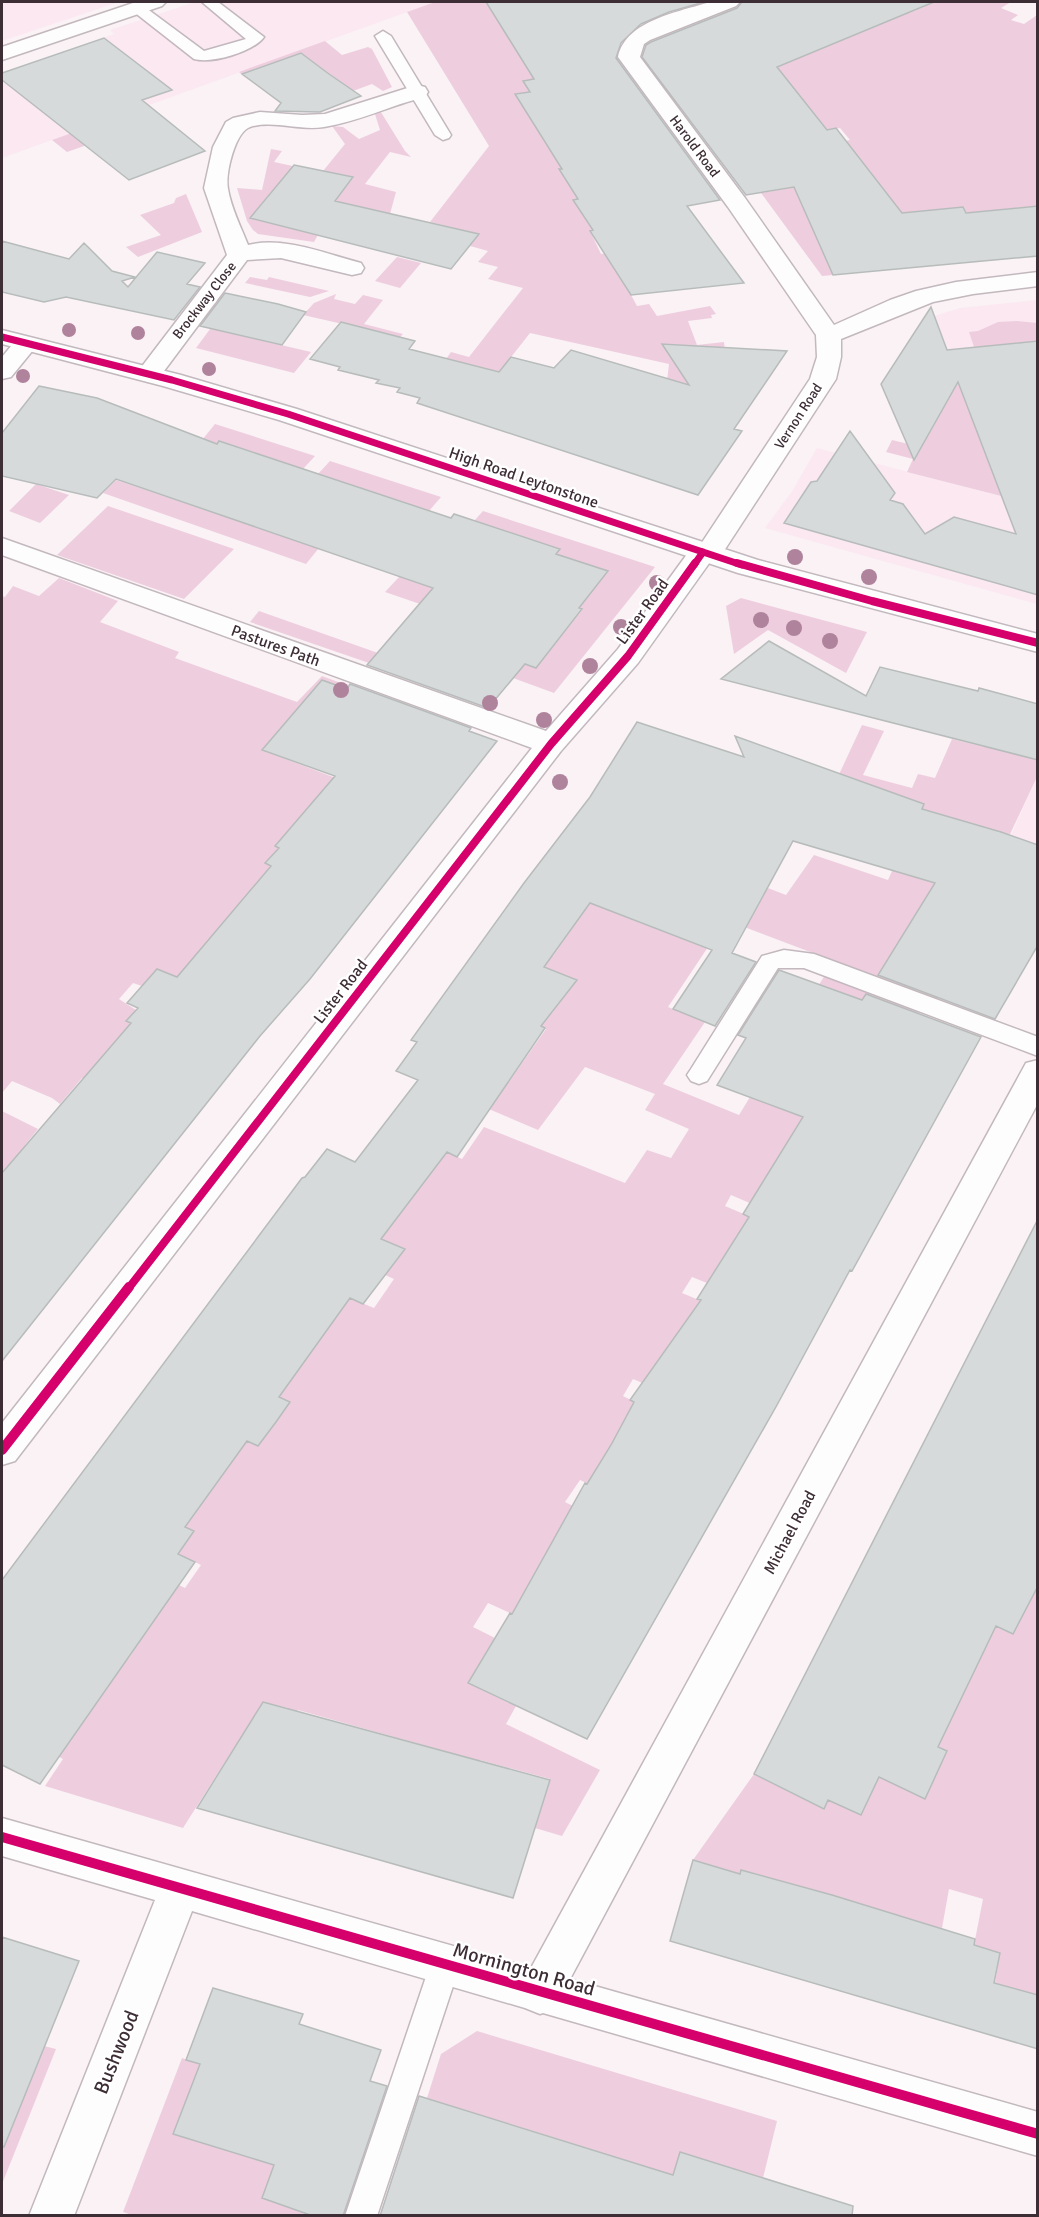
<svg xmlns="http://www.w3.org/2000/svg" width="1039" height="2217" viewBox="0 0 1039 2217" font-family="Signika,sans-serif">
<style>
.built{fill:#fbe8f1}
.green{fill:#eecede}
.building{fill:#d6dada;stroke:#b7bcbb;stroke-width:1.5}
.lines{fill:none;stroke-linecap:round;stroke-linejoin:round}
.service-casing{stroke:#c2b8bd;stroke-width:3}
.minor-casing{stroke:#c2b8bd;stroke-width:3}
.tertiary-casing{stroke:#c2b8bd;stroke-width:3}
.service{fill:#fefdfe;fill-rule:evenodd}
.minor{fill:#fefdfe;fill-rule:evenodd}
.tertiary{fill:#fefdfe;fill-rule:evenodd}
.cycleway-far2-casing{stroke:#fff;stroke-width:10}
.cycleway-far1-casing{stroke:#fff;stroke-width:12}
.cycleway-casing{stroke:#fff;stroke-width:14}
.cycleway-far2{stroke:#d6006c;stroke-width:7}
.cycleway-far1{stroke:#d6006c;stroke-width:8}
.cycleway{stroke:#d6006c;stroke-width:10}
.tree{fill:#af839c}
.labels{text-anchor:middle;stroke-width:5;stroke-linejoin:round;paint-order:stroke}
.far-street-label{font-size:14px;fill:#3d2e36;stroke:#fff}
.street-label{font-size:16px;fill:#3d2e36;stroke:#fff}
.near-street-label{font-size:20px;fill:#3d2e36;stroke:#fff}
</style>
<rect width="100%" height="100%" fill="#faf2f5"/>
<path class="built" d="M2,2H119L2,41Z
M195,2H435L2,158V73L114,34L110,30Z
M1037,300V430L970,412L934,316L960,308Z
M817,448L1000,496L997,484L1037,495V604L765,528L793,490Z
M1037,777V845L1011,835Z"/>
<path class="green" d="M435,2H575L584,7L526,53L519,55L531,75L552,71L555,76L524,81L530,92L516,94L559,134L541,137L549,149L563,146L579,166L559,169L566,181L600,195L574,200L590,225L617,221L620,225L590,231L601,254L650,246L659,290L631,295L637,306L649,304L657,316L710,306L716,314L711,315L712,318L688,321L697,345L724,342L725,351L695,382L664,407L669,364L530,333L493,380L438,370L451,352L469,357L523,288L488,279L498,267L478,262L488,251L470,246L478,234L430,222L489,146L407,12Z
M872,2H888L909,13L924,7L915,2H1011L1001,8L1018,15L1011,20L1024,24L1037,15V206L966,213L963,207L944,209L835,245L820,246L833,275L822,276L761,193L814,184L791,152L850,140L840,128L815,132L777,67L799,27L830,45L860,33L829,14L893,13Z
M325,41L342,55L368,47L372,49L392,87L383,91L372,84L353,91L301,53L255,69L258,86L239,72Z
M379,109L405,151L411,157L390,152L365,184L396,192L390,214L310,200L339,196L353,178L323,171L345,144L332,126L343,127L359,139L380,130L374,111Z
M94,125L87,145L67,152L52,140Z
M271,149L282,151L274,162L302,168L271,192L250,218L319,233L314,242L258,234L253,230L247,221L237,188L262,190Z
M186,194L202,232L138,257L126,247L161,235L140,215L174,203L176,198Z
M397,257L421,263L400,288L375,281Z
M250,277L267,280L269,277L329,291L310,297L245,283Z
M336,294L334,299L355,304L363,295L383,300L364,324L403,334L400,337L303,315L314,303Z
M222,313L221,331L311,352L294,373L196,348Z
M1017,321L1037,323V341L998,345L989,392L969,332L978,331L998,322Z
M946,349L1001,496L907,472L913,459L886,452L892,440L921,447L935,424L911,417Z
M215,424L315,456L303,469L220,441L216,445L202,440Z
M330,461L441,497L429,511L318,474Z
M116,480L319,548L306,564L103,493Z
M36,484L69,495L40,523L9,511Z
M108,506L234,549L184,599L57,555Z
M483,511L655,567L554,693L513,678L524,664L536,668L582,610L579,608L607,571L556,554L474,521Z
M400,576L434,588L420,604L385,592Z
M59,578L118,601L100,622L179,652L175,658L297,702L322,676L454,725L323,745L280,728L262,750L341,780L331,809L313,802L275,846L279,848L265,863L321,885L222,996L157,969L142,986L133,983L119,999L136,1010L127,1021L184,1045L96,1084L82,1078L60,1104L52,1098L12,1081L2,1093V596L5,597L13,586L39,596Z
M741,598L867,632L846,673L768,630L734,654L726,606Z
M259,611L378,653L369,663L250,622Z
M862,725L884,731L863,775L912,788L918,774L935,778L952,739L984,747L987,741L1037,760V777L1004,847L960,962L900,940L890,955L941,992L937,1000L726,920L668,1007L705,1022L663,1084L739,1115L825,975L919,1011L907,1030L752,1204L731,1195L725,1206L800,1238L707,1283L692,1277L682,1293L752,1322L689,1317L647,1385L633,1379L623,1396L637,1403L598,1466L634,1505L580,1480L565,1502L575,1507L558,1635L488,1603L473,1627L495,1638L468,1683L516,1706L506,1724L600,1770L562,1836L535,1828L550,1779L480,1760L464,1808L462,1756L298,1710L271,1755L262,1753L288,1708L263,1702L183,1828L45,1786L63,1759L2,1726V1693L75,1732L54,1621L129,1658L146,1632L106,1549L185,1588L201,1565L178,1554L194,1531L139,1504L201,1419L258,1446L290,1402L232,1375L309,1306L336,1318L350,1298L374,1308L394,1279L325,1248L404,1249L356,1228L447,1152L462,1159L484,1127L625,1183L647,1150L671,1158L689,1129L645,1110L655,1094L585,1067L538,1130L477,1104L510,1080L546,1029L498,1009L508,995L552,1013L577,980L532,962L540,951L553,956L590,903L643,924L659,901L722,870L786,895L814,855L888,880L911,828L925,810L835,783Z
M2,1111L38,1129L25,1145L36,1149L12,1192L2,1204Z
M1037,1563V1995L995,1983L1000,1953L974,1945L983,1899L949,1889L942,1928L934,1927L834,1938L843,1898L742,1870L740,1874L693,1860L754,1774L824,1809L828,1800L861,1815L874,1787L843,1773L947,1751L870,1714L988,1623L1013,1634L1026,1609Z
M477,2031L777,2121L763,2178L680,2152L673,2175L427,2098L441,2054Z
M322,2036L262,2198L313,2215L135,2216L123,2212L182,2058L200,2064Z
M44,2046L56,2049L2,2184V2118L13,2122Z"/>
<path class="building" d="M486,2H704L669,12L641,24L621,43L616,58L720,200L687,206L744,283L631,295L590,231L593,230L573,200L578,199L559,169H562L515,94L530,92L523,81L534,79Z
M742,2H934L777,67L827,130L836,128L902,213L963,207L966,213L1038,206V256L833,275L794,187L746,195L642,57L646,45L651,42L737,8Z
M104,38L172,90L142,100L205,151L129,180L2,80V73Z
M301,53L329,74L361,96L320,112L275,111L281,103L242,74Z
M294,165L353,177L335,201L479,234L451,269L250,218Z
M2,241L69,259L84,243L112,271L135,277L122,281L128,287L157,252L205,263L187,284L200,287L174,320L66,297L44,302L2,292Z
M225,293L278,304L306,312L282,345L200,326Z
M931,307L947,350L1038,341V595L784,523L811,482L817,481L850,431L895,493L890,500L903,504L925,534L954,517L1016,534L958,382L914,460L881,384Z
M341,322L415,341L409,349L499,372L511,357L554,368L571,350L689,385L662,344L787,351L734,429L742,431L698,495L417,403L420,398L397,392L400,388L376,383L379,380L338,370L340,367L310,359Z
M39,386L97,398L217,444L219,441L451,518L454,514L560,549L556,554L608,571L579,608L582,609L536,668L525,664L488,708L367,665L433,588L116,479L97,498L2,476V433Z
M769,641L866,696L880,667L978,691L979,688L1038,704V760L721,679Z
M322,680L347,689L350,684L471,728L469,731L497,741L310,979L260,1036L2,1361V1173L131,1023L126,1021L138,1008L127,1003L157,969L177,977L271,866L265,863L279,848L275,846L335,776L262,750Z
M637,722L744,757L735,736L924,804L922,809L1001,832L1038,845V945L995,1019L878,975L935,883L793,841L732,953L756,962L715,1026L673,1009L712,950L590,903L544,967L577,980L541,1026L545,1028L457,1157L447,1152L381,1239L405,1249L363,1304L350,1298L279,1397L290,1402L276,1422L258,1446L247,1441L185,1527L194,1531L178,1554L195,1562L40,1784L2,1765V1580L302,1178L305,1177L327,1149L355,1162L418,1080L396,1071L417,1042L411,1040L524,883L590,797Z
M779,970L862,1000L866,994L981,1037L852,1271L850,1270L777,1405L587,1739L468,1683L510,1613L512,1614L585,1483L587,1484L611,1445L634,1402L630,1400L701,1300L697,1299L749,1217L743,1214L803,1117L717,1085L746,1038L738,1035Z
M1038,1219V1586L1013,1634L996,1626L938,1747L947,1751L925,1799L879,1777L861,1815L828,1800L824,1809L754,1774Z
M263,1702L550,1780L513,1898L197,1808Z
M693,1860L740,1874L741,1870L832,1895L975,1939L974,1945L1000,1953L994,1983L1038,1995V2049L670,1941Z
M2,1937L79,1961L4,2147L2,2146Z
M213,1988L303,2014L299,2024L381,2050L370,2081L387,2086L343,2216H313L262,2198L274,2165L173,2134L200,2064L186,2060Z
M419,2096L673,2175L680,2152L853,2206L852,2216H380Z"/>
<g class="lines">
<defs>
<path id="service" d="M202,2H218L264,37C253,52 212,64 194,59L129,8L137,3L142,5L204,51L246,39Z
M383,31L391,36L451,135L449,138L443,140L435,135L375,36Z
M784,950L814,954L1038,1037V1056L804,968H778L707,1081L699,1084L691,1081L687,1075L691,1069L762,956Z
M445,1950L456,1954L460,1965L377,2216H345L430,1965L434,1954Z"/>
<path id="minor" d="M136,2H166L162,6L2,60V47Z
M710,2H740L736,6L650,40L644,44L640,57L745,198L834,325L890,300L916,291L956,282L1038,272V286L973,294L933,302L841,339V357L836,379L718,560L710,562L638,663L561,751L15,1461L2,1465V1423L532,748L2,555V538L546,731L618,649L693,546L701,544L810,379L817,357L816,335L728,207L618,57C626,20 679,12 710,2Z
M417,85L425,87L428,92L425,97C391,105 358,122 324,127C300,131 273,120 250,127C235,132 225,174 228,189C231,208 241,227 248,245C284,236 326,254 361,263L364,268L361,273L352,275L281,258L247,260L158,379L149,382L140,379L136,374L140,369L227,255L204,188L213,147L226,122L233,118L260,112L302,115L325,114Z
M26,337L35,339L38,344L11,377L2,379V357L17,339Z
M1038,1060V1103L570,1979L1038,2112V2156L543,2013L540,2014L525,2008L192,1911L74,2216H29L155,1900L2,1856V1818L531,1968L1026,1063Z"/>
<path id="tertiary" d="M2,330L181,375L297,409L758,560L1038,634V652L738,573L279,420L163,386L2,344Z"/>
</defs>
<use href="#service" class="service-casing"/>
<use href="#minor" class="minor-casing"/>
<use href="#tertiary" class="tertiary-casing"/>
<use href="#service" class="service"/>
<use href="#minor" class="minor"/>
<use href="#tertiary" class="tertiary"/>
<defs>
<path id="cycleway-far2" d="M2,337L172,380L288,414L742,565
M694,565L703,552"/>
<path id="cycleway-far1" d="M737,563L872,601L1038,643
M128,1289L551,744L628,656L695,563"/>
<path id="cycleway" d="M2,1450L129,1287
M2,1837L1038,2134"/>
</defs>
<use href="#cycleway-far2" class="cycleway-far2-casing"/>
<use href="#cycleway-far1" class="cycleway-far1-casing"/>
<use href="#cycleway" class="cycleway-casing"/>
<use href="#cycleway-far2" class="cycleway-far2"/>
<use href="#cycleway-far1" class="cycleway-far1"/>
<use href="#cycleway" class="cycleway"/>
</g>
<g class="tree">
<circle cx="69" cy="330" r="7"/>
<circle cx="138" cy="333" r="7"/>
<circle cx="209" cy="369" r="7"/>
<circle cx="23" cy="376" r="7"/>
<circle cx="795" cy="557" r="8"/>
<circle cx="869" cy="577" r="8"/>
<circle cx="657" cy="583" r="8"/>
<circle cx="761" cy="620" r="8"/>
<circle cx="621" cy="627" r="8"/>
<circle cx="794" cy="628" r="8"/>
<circle cx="830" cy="641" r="8"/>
<circle cx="590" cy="666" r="8"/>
<circle cx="341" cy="690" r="8"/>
<circle cx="490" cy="703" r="8"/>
<circle cx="544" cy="720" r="8"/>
<circle cx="560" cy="782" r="8"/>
</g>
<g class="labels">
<g class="far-street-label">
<text transform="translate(695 146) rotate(53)" y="5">Harold Road</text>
<text transform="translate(204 300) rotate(-52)" y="5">Brockway Close</text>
<text transform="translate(798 416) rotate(-57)" y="5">Vernon Road</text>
</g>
<g class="street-label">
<text transform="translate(524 477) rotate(19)" y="6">High Road Leytonstone</text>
<text transform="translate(642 611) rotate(-54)" y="6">Lister Road</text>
<text transform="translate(276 645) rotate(20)" y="6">Pastures Path</text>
<text transform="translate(340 991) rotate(-52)" y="6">Lister Road</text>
<text transform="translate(789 1532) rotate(-62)" y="6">Michael Road</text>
</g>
<g class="near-street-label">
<text transform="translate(524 1969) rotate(16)" y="7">Mornington Road</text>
<text transform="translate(116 2052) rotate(-68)" y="7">Bushwood</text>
</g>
</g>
<rect width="1039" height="2217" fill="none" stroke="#3d2e36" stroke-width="6"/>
</svg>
